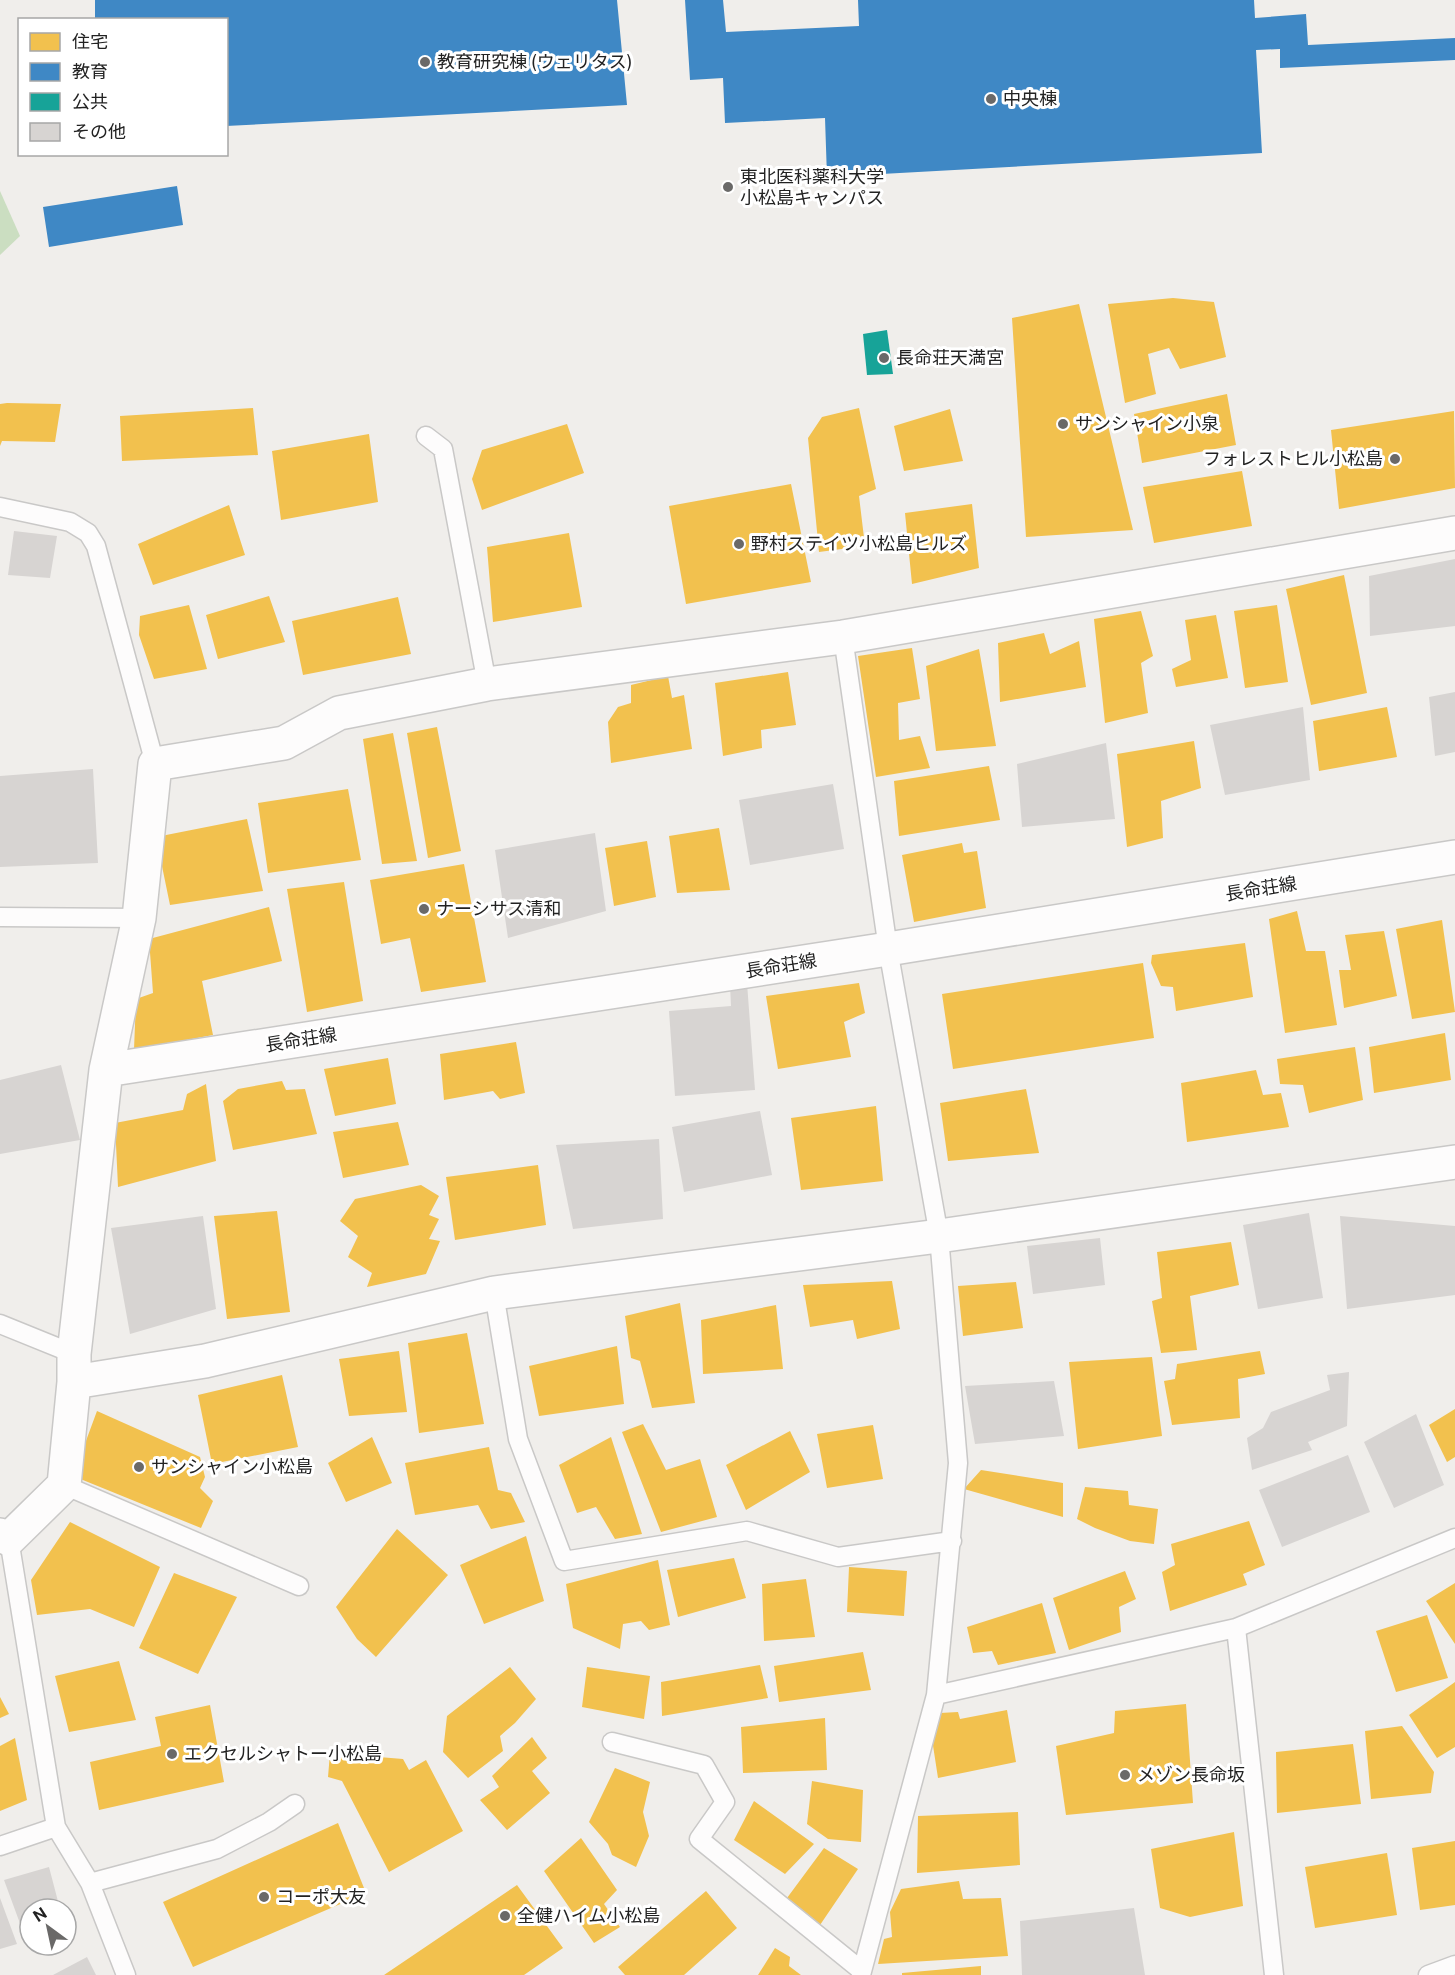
<svg xmlns="http://www.w3.org/2000/svg" width="1455" height="1975" viewBox="0 0 1455 1975" font-family="'Public Sans','Noto Sans JP',sans-serif">
<style>
.forest{fill:#cbdec1}
.homes{fill:#f2c14e}
.schools{fill:#3f88c5}
.public{fill:#17a398}
.building{fill:#d7d4d2}
.lines{fill:none;stroke-linecap:round;stroke-linejoin:round}
.service-casing{stroke:#c9c8c7;stroke-width:21}
.minor-casing{stroke:#c9c8c7;stroke-width:36}
.service{stroke:#fdfcfc;stroke-width:18}
.minor{stroke:#fdfcfc;stroke-width:33}
.poi-dot{fill:#6a6968;stroke:#fff;stroke-width:2}
.labels{text-anchor:middle;stroke-width:6;stroke-linejoin:round;paint-order:stroke}
.poi-label{font-size:18px;fill:#222;stroke:#fff;text-anchor:start}
.street-label{font-size:18px;fill:#222;stroke:#fff}
</style>
<rect width="100%" height="100%" fill="#f0eeeb"/>
<path class="forest" d="M0,191L20,236L0,255Z"/>
<path class="homes" d="M1173,298L1214,302L1226,357L1180,369L1169,348L1148,354L1156,394L1125,403L1108,304Z
M1079,304L1133,530L1026,537L1012,318Z
M1227,394L1236,445L1142,463L1134,414Z
M7,403L61,404L55,442L2,441L0,446V404Z
M253,408L258,455L122,461L120,416Z
M859,408L876,489L859,496L865,546L819,552L808,438L822,417Z
M950,409L963,461L904,471L894,426Z
M1454,411L1455,488L1339,509L1331,430Z
M567,424L584,473L482,510L472,479L482,450Z
M369,434L378,502L281,520L272,451Z
M1242,471L1252,526L1154,543L1143,487Z
M791,484L811,582L686,604L669,506Z
M972,504L979,568L912,584L905,513Z
M229,505L245,555L153,585L138,544Z
M569,533L582,607L493,622L487,547Z
M1344,575L1367,693L1311,705L1286,589Z
M269,596L285,642L218,659L206,615Z
M398,597L411,654L303,675L292,621Z
M189,605L207,669L154,679L139,635L140,616Z
M1277,605L1288,682L1245,688L1234,611Z
M1141,611L1153,656L1141,663L1148,713L1105,723L1094,619Z
M1216,615L1228,678L1176,687L1172,669L1191,660L1185,620Z
M1044,633L1050,654L1079,641L1086,687L1000,702L998,643Z
M912,648L920,699L898,703L899,740L920,736L930,768L876,777L858,656Z
M979,649L996,746L936,751L926,666Z
M788,672L796,725L761,730L762,748L723,756L715,683Z
M668,676L672,698L684,695L692,749L611,763L608,722L618,707L631,703V685Z
M1387,707L1397,757L1319,771L1313,721Z
M437,727L461,851L428,858L407,733Z
M393,733L417,861L382,864L363,739Z
M1194,741L1201,788L1161,801L1163,838L1127,847L1117,754Z
M989,766L1000,820L899,836L894,781Z
M348,789L361,860L268,873L258,803Z
M247,819L263,891L170,905L156,837Z
M719,828L730,890L677,893L669,836Z
M647,841L656,897L614,906L605,848Z
M962,843L964,853L977,851L986,908L914,922L902,855Z
M464,864L486,982L421,992L410,938L381,944L370,880Z
M344,882L363,1001L307,1012L287,889Z
M269,907L282,961L202,981L213,1035L134,1050L136,999L153,993L149,939Z
M1297,911L1306,951H1325L1337,1025L1285,1033L1269,919Z
M1442,920L1455,1012L1412,1019L1396,929Z
M1384,931L1397,996L1344,1008L1339,970H1351L1345,935Z
M1245,943L1253,997L1176,1011L1173,987L1161,986L1151,963L1152,955Z
M1143,963L1154,1038L953,1069L942,994Z
M859,983L865,1013L844,1022L851,1057L778,1069L766,996Z
M1445,1033L1451,1080L1374,1093L1369,1047Z
M516,1042L525,1093L500,1099L493,1091L444,1100L440,1054Z
M1355,1047L1363,1100L1309,1113L1303,1085L1280,1084L1277,1059Z
M388,1058L396,1104L335,1116L324,1069Z
M1256,1070L1263,1095L1281,1093L1289,1127L1187,1142L1181,1083Z
M282,1081L286,1090L305,1089L317,1134L233,1150L223,1101L238,1089Z
M206,1084L216,1161L118,1187L115,1123L183,1110L187,1094Z
M1026,1089L1039,1153L948,1161L940,1103Z
M876,1106L883,1181L801,1190L791,1118Z
M398,1122L409,1165L343,1178L333,1132Z
M538,1165L546,1225L455,1240L446,1177Z
M421,1185L439,1196L429,1215L439,1219L429,1239L440,1241L426,1274L367,1287L372,1273L348,1257L358,1236L340,1221L355,1199Z
M277,1211L290,1312L227,1319L214,1216Z
M1231,1242L1239,1285L1190,1296L1197,1350L1161,1353L1152,1301L1162,1298L1157,1252Z
M892,1281L900,1329L857,1339L853,1320L810,1327L803,1285Z
M1016,1282L1023,1328L963,1336L958,1286Z
M680,1303L695,1403L652,1408L640,1361L631,1358L625,1316Z
M776,1305L783,1369L703,1374L701,1320Z
M467,1333L484,1424L419,1433L408,1343Z
M617,1346L624,1404L539,1416L529,1366Z
M399,1351L407,1412L349,1416L339,1359Z
M1260,1351L1265,1374L1238,1379L1240,1418L1172,1425L1164,1381L1175,1379L1177,1364Z
M1152,1357L1162,1436L1078,1449L1069,1362Z
M282,1375L298,1447L212,1464L198,1395Z
M1455,1409V1457L1447,1462L1429,1425Z
M97,1411L200,1457L205,1477L200,1488L213,1501L201,1528L73,1476Z
M643,1424L666,1470L700,1459L717,1517L661,1532L622,1432Z
M873,1425L883,1479L827,1488L817,1434Z
M790,1431L810,1472L746,1510L726,1465Z
M372,1437L392,1483L346,1502L328,1463Z
M611,1437L642,1534L615,1539L596,1507L577,1513L559,1465Z
M489,1447L498,1490L511,1493L525,1522L491,1529L478,1505L415,1515L405,1463Z
M981,1470L1063,1483V1517L964,1489Z
M1085,1487L1128,1491L1129,1505L1158,1509L1154,1544L1130,1541L1095,1528L1077,1519Z
M1249,1521L1265,1565L1243,1574L1247,1585L1170,1611L1162,1572L1175,1565L1171,1544Z
M70,1522L160,1567L134,1627L90,1609L37,1615L31,1580Z
M397,1529L448,1575L376,1657L357,1639L336,1607Z
M526,1536L544,1601L484,1624L460,1565Z
M734,1558L746,1598L678,1617L667,1570Z
M658,1560L670,1625L649,1630L641,1621L623,1624L620,1649L573,1628L566,1584Z
M849,1567L907,1571L904,1616L847,1612Z
M1125,1571L1136,1599L1119,1607L1121,1632L1069,1650L1053,1598Z
M174,1573L237,1597L198,1674L139,1648Z
M806,1579L815,1637L764,1641L762,1584Z
M1455,1583V1644L1426,1601Z
M1042,1603L1056,1653L998,1665L992,1651L973,1653L967,1627Z
M1427,1615L1448,1678L1396,1692L1376,1631Z
M863,1652L871,1690L779,1702L774,1666Z
M119,1661L136,1720L69,1732L55,1676Z
M760,1665L768,1698L662,1716L661,1682Z
M510,1667L536,1699L515,1723L500,1736L503,1751L468,1778L443,1752L447,1716Z
M587,1667L650,1676L644,1719L582,1707Z
M1455,1682V1747L1437,1758L1409,1715Z
M0,1697L9,1714L0,1718Z
M1186,1704L1193,1803L1066,1815L1056,1746L1114,1733L1115,1711Z
M210,1705L224,1782L99,1810L90,1762L161,1746L155,1717Z
M1007,1710L1016,1762L938,1778L932,1739L940,1713L958,1712L960,1719Z
M825,1718L827,1770L743,1773L741,1727Z
M1402,1726L1434,1772L1431,1793L1371,1799L1365,1731Z
M532,1737L547,1758L532,1771L550,1793L507,1830L480,1800L499,1787L492,1776Z
M15,1738L27,1800L0,1811V1746Z
M1353,1744L1361,1804L1277,1813L1276,1752Z
M330,1753L403,1759L409,1770L426,1760L463,1831L389,1872L342,1781L328,1777Z
M615,1768L650,1782L643,1812L649,1836L636,1867L612,1855L608,1844L589,1822Z
M812,1781L863,1790L861,1842L828,1839L807,1824Z
M754,1801L814,1844L785,1874L734,1840Z
M1018,1812L1020,1865L917,1873L918,1816Z
M338,1823L366,1893L193,1967L163,1902Z
M1234,1832L1243,1906L1190,1917L1160,1908L1151,1849Z
M581,1838L617,1890L604,1904L620,1927L594,1943L544,1871Z
M1455,1841V1905L1420,1910L1412,1848Z
M824,1848L858,1869L820,1925L787,1898Z
M1387,1853L1397,1915L1315,1928L1305,1867Z
M959,1881L963,1899L1001,1898L1008,1956L878,1964L884,1939L892,1937L890,1912L901,1889Z
M517,1885L563,1948L524,1975H384Z
M706,1891L737,1928L684,1975H625L618,1967Z
M775,1948L790,1957L789,1966L801,1975H758Z
M981,1966V1975H902V1973Z"/>
<path class="schools" d="M95,0H617L627,105L226,126V20H95Z
M685,0H723L726,32L859,26L858,0H1254L1255,18L1306,14L1308,45L1455,38V60L1280,68V49L1256,50L1262,153L827,177L825,118L725,123L723,78L690,80Z
M177,186L183,225L49,247L43,207Z"/>
<path class="public" d="M887,330L893,374L867,375L863,334Z"/>
<path class="building" d="M14,531L57,536L50,578L8,575Z
M1455,559V626L1370,636L1369,576Z
M1455,692V752L1435,756L1429,697Z
M1303,707L1310,780L1225,795L1210,725Z
M1106,743L1115,819L1022,827L1017,764Z
M93,769L98,863L0,867V776Z
M833,784L844,849L750,865L739,800Z
M595,833L606,911L508,938L495,850Z
M747,983L755,1090L675,1096L669,1011L731,1006L730,984Z
M61,1065L80,1140L0,1154V1080Z
M760,1111L772,1175L684,1192L672,1127Z
M659,1139L663,1219L573,1229L556,1145Z
M1309,1213L1323,1298L1258,1309L1243,1225Z
M203,1216L216,1309L130,1334L111,1228Z
M1340,1216L1455,1226V1295L1347,1309Z
M1100,1238L1105,1285L1033,1294L1027,1246Z
M1349,1372L1347,1426L1308,1442L1312,1450L1252,1470L1247,1438L1263,1428L1271,1412L1330,1390L1327,1375Z
M1054,1381L1064,1436L975,1444L965,1386Z
M1416,1414L1444,1485L1394,1508L1364,1442Z
M1348,1455L1370,1512L1282,1547L1259,1490Z
M49,1867L60,1909H30V1935L25,1937L4,1880Z
M0,1898L17,1944L0,1949Z
M1134,1908L1145,1975H1022L1020,1921Z
M87,1957L96,1975H53Z"/>
<g class="lines">
<defs>
<path id="service" d="M426,436L443,449L487,684
M0,507L70,522L88,533L96,546L155,764
M843,637L888,949L939,1236L958,1463L936,1695L861,1975
M0,917L139,918
M494,1293L518,1439L564,1561L747,1531L838,1557L952,1541
M0,1324L74,1354
M64,1485L299,1586
M9,1539L56,1827L90,1883L126,1975
M1236,1628L1274,1975
M936,1695L1236,1628L1455,1538
M612,1742L704,1765L725,1802L699,1839L862,1971
M0,1846L56,1827
M90,1883L217,1849L269,1822L295,1804
M1428,1975L1455,1965"/>
<path id="minor" d="M106,1070L888,949L1455,857
M74,1382L205,1361L494,1293L939,1236L1455,1162
M0,1535L9,1539L64,1485L74,1382V1354L106,1070L139,918L155,764L284,743L339,713L487,684L843,637L1455,533"/>
</defs>
<use href="#service" class="service-casing"/>
<use href="#minor" class="minor-casing"/>
<use href="#service" class="service"/>
<use href="#minor" class="minor"/>
</g>
<g class="poi-dot">
<circle cx="425" cy="62" r="6"/>
<circle cx="991" cy="99" r="6"/>
<circle cx="728" cy="187" r="6"/>
<circle cx="884" cy="358" r="6"/>
<circle cx="1063" cy="424" r="6"/>
<circle cx="1395" cy="459" r="6"/>
<circle cx="739" cy="544" r="6"/>
<circle cx="424" cy="909" r="6"/>
<circle cx="139" cy="1467" r="6"/>
<circle cx="172" cy="1754" r="6"/>
<circle cx="1125" cy="1775" r="6"/>
<circle cx="264" cy="1897" r="6"/>
<circle cx="505" cy="1916" r="6"/>
</g>
<g class="labels">
<g class="poi-label">
<text x="437" y="68">教育研究棟 (ウェリタス)</text>
<text x="1003" y="105">中央棟</text>
<text x="740" y="183">東北医科薬科大学<tspan x="740" dy="21">小松島キャンパス</tspan></text>
<text x="896" y="364">長命荘天満宮</text>
<text x="1075" y="430">サンシャイン小泉</text>
<text x="1383" y="465" text-anchor="end">フォレストヒル小松島</text>
<text x="751" y="550">野村ステイツ小松島ヒルズ</text>
<text x="436" y="915">ナーシサス清和</text>
<text x="151" y="1473">サンシャイン小松島</text>
<text x="184" y="1760">エクセルシャトー小松島</text>
<text x="1137" y="1781">メゾン長命坂</text>
<text x="276" y="1903">コーポ大友</text>
<text x="517" y="1922">全健ハイム小松島</text>
</g>
<g class="street-label">
<text transform="translate(1261 889) rotate(-9)" y="6">長命荘線</text>
<text transform="translate(781 966) rotate(-9)" y="6">長命荘線</text>
<text transform="translate(301 1040) rotate(-9)" y="6">長命荘線</text>
</g>
</g>
<rect x="18" y="18" width="210" height="138" fill="#ffffff" stroke="#a7a7a7" stroke-width="1.5"/>
<rect x="30" y="33" width="30" height="18" fill="#f2c14e" stroke="#a7a7a7" stroke-width="1.5"/>
<text x="72" y="48" font-size="18" fill="#222222">住宅</text>
<rect x="30" y="63" width="30" height="18" fill="#3f88c5" stroke="#a7a7a7" stroke-width="1.5"/>
<text x="72" y="78" font-size="18" fill="#222222">教育</text>
<rect x="30" y="93" width="30" height="18" fill="#17a398" stroke="#a7a7a7" stroke-width="1.5"/>
<text x="72" y="108" font-size="18" fill="#222222">公共</text>
<rect x="30" y="123" width="30" height="18" fill="#d7d4d2" stroke="#a7a7a7" stroke-width="1.5"/>
<text x="72" y="138" font-size="18" fill="#222222">その他</text>
<g transform="translate(48 1927) rotate(327)"><circle r="28" fill="#ffffff" stroke="#a7a7a7" stroke-width="1.5"/>
<path d="M0-4.5L10 22L0 15L-10 22Z" fill="#6a6968"/>
<text y="-9" font-size="16" font-weight="bold" text-anchor="middle" fill="#222222">N</text>
</g>
</svg>
